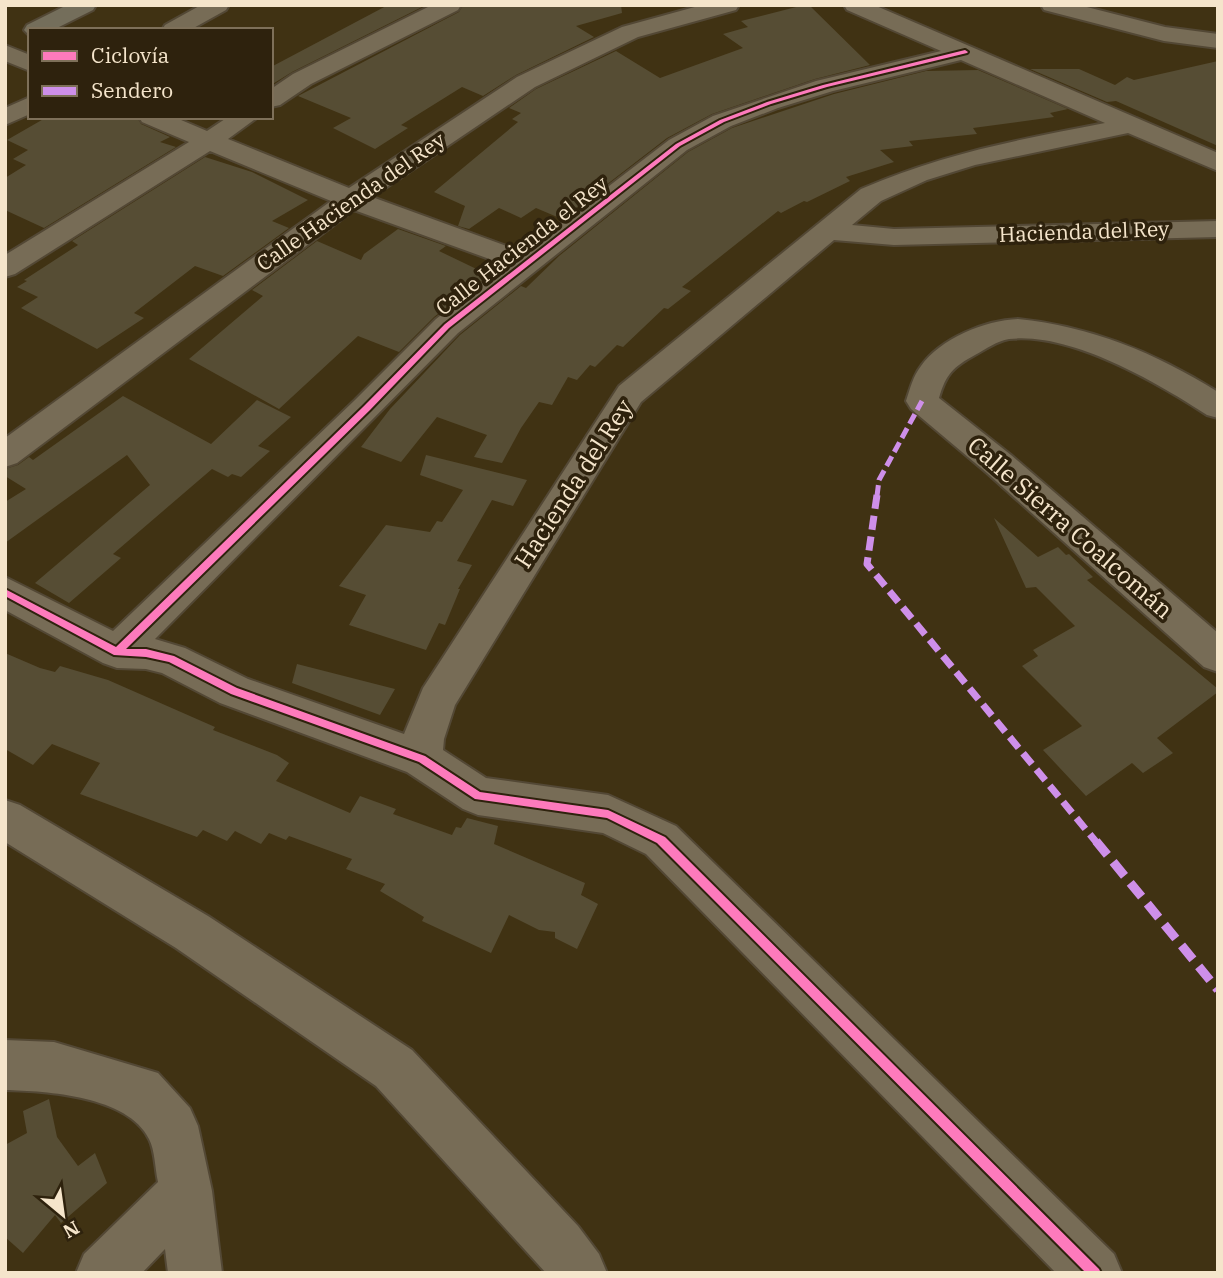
<svg xmlns="http://www.w3.org/2000/svg" width="1223" height="1278" viewBox="0 0 1223 1278" font-family="'IBM Plex Serif',serif">
<style>
.building{fill:#564d34}
.lines{fill:none;stroke-linecap:round;stroke-linejoin:round}
.street-casing{stroke:#534835;stroke-width:4}
.secondary-casing{stroke:#534835;stroke-width:4}
.street{fill:#776c56;fill-rule:evenodd}
.secondary{fill:#746e5b;fill-rule:evenodd}
.quiet-far2{stroke:#ce8fe9;stroke-width:5;stroke-dasharray:11 5;stroke-linecap:butt}
.quiet-far1{stroke:#ce8fe9;stroke-width:7;stroke-dasharray:14 7;stroke-linecap:butt}
.quiet{stroke:#ce8fe9;stroke-width:9;stroke-dasharray:18 9;stroke-linecap:butt}
.cycleway-casing{stroke:#2e220d;stroke-width:4}
.cycleway{fill:#fd7abc;fill-rule:evenodd}
.labels{text-anchor:middle;stroke-width:7;stroke-linejoin:round;paint-order:stroke}
.far-street-label{font-size:21px;fill:#f5e5cb;stroke:#2e220d}
.street-label{font-size:24px;fill:#f5e5cb;stroke:#2e220d}
</style>
<rect width="100%" height="100%" fill="#403213"/>
<path class="building" d="M388,5H426L292,72L271,85V67Z
M463,5H621L622,13L576,26L594,37L516,75L483,96L462,87L401,125L408,128L375,149L333,128L351,118L298,96L459,12Z
M804,5H809L870,65L815,79L712,114L667,138L562,219L536,208L521,218L499,208L469,229L458,226L465,206L434,192L518,122L512,119L521,113L509,108L536,89L616,51L660,78L743,48L723,34L748,27L741,21Z
M1218,61V146L1116,101L1107,102L1030,69H1079L1115,85L1127,77L1134,80Z
M978,70L1068,109L1050,113L1054,117L973,128L977,134L909,141L913,146L880,150L894,162L846,177L850,181L807,202L804,201L781,213L778,211L682,287L691,291L668,309L664,308L623,347L617,345L595,367L590,365L577,380L568,377L552,405L539,402L521,428L502,463L474,457L487,435L437,417L401,462L361,447L390,409L460,335L521,286L526,288L559,256L688,152L732,128L834,94L926,71Z
M47,117H137L141,124L170,137L160,142L176,147L44,228L5,210V178L26,165L13,159L28,150L7,140Z
M205,157L252,172L308,200L272,221L289,228L223,276L195,266L134,313L144,318L97,349L21,308L38,297L17,287L27,281L24,280L78,245L72,241Z
M398,229L446,246L439,251L489,275L434,317L399,352L358,336L279,409L189,359L263,296L252,290L317,241L361,260L364,254Z
M123,396L211,444L257,400L291,417L258,446L270,451L241,477L232,474L228,477L212,469L113,554L121,558L69,603L35,583L150,485L127,455L5,543V502L26,489L5,476V469L18,465L29,457L33,460Z
M426,455L527,480L513,506L492,500L457,561L472,565L458,589H460L445,625L439,623L426,650L349,625L366,595L339,586L386,525L430,532L437,521L442,522L463,490L420,475Z
M994,518L1038,557L1058,547L1066,555L1069,554L1093,577L1087,580L1218,689V692L1157,738L1173,753L1143,773L1132,763L1086,796L1043,750L1082,726L1022,666L1038,656L1033,650L1075,626L1036,587L1026,588Z
M5,653L40,668L55,672L60,666L108,680L215,727L213,730L277,755L289,763L276,781L350,813L360,796L396,809L393,814L452,835L456,827L461,828L467,818L498,826L494,844L585,883L581,895L598,904L577,949L555,938V932L539,930L509,915L491,953L422,921L424,917L380,891L385,884L346,869L352,859L289,836L286,840L269,833L261,844L235,831L227,841L203,830L197,837L80,794L100,763L52,744L33,765L5,749Z
M297,664L395,689L380,715L292,683Z
M49,1099L57,1137L78,1166L95,1153L107,1183L61,1223L55,1215L23,1253L5,1237V1145L27,1133L23,1111Z"/>
<g class="lines">
<defs>
<path id="street" d="M201,5H229L226,10L190,30H162L165,25Z
M432,5H461L458,10L311,84L280,105L271,107V89L293,74Z
M702,5H739L736,10L638,37L535,87L372,197L523,252L669,140L713,116L816,81L941,51L847,10L844,5H874L1218,153V171L1128,133L975,165L927,180L881,201L852,225L894,229L1218,221V237L894,245L834,240L641,402L455,705L444,739L443,750L486,778L608,795L676,826L1114,1254L1122,1273H1056L646,854L603,833L478,815L463,809L407,772L220,703L162,673L146,669L117,668L103,663L5,610V577L113,631L355,400L436,319L506,265L354,210L17,463L5,467V438L331,201L210,151L15,274L5,277V255L189,142L142,122L139,117H174L207,131L228,117H258L228,139L349,188L517,77L622,27ZM961,60L1105,123C1018,140 944,153 861,189L619,386L423,688L404,734L248,679L185,648L155,639L458,333L687,150L731,126L778,108L833,91Z
M1041,5H1079L1165,27L1218,34V48L1164,41L1044,10Z
M5,45L30,55V71L5,61Z
M30,97V114L5,125V108Z
M1018,319C1090,326 1156,353 1218,392V418L1207,415C1156,382 1071,332 1009,339C997,341 986,349 975,355C953,367 946,374 939,398L1011,455L1218,633V672L1204,667L987,473L911,409L906,401C910,389 913,376 921,366C940,339 985,320 1018,319Z
M5,800L20,805L208,916L412,1050L578,1226L599,1254L607,1273H546L376,1086L176,948L5,842Z
M5,1040L54,1042L158,1073L190,1108L198,1126L212,1191L222,1273H168L165,1249L142,1273H76L84,1254L158,1182C155,1169 155,1150 149,1139C128,1096 47,1091 5,1090Z"/>
<path id="secondary" d="M67,5H96L93,10L53,30H30V36L24,30L27,25Z"/>
</defs>
<use href="#street" class="street-casing"/>
<use href="#secondary" class="secondary-casing"/>
<use href="#street" class="street"/>
<use href="#secondary" class="secondary"/>
<path class="quiet-far2" d="M877,496L879,480L922,401"/>
<path class="quiet-far1" d="M877,495L867,564L1097,843"/>
<path class="quiet" d="M1096,841L1218,990"/>
<defs>
<path id="cycleway" d="M965,50L968,52L967,53L827,87L771,104L724,122L680,146L449,328L370,410L126,649H146L174,656L237,688L425,756L480,792L608,810L665,837L1099,1269L1101,1273H1086L657,843L607,818L475,799L419,762L231,694L169,662L146,657L114,655L5,596V589L116,647L364,406L445,324L676,144L720,120L767,102L823,85Z"/>
</defs>
<use href="#cycleway" class="cycleway-casing"/>
<use href="#cycleway" class="cycleway"/>
</g>
<g class="labels">
<g class="far-street-label">
<text transform="translate(351 202) rotate(-35)" y="7">Calle Hacienda del Rey</text>
<text transform="translate(1084 232) rotate(-2)" y="7">Hacienda del Rey</text>
<text transform="translate(522 246) rotate(-38)" y="7">Calle Hacienda el Rey</text>
</g>
<g class="street-label">
<text transform="translate(574 484) rotate(-57)" y="8">Hacienda del Rey</text>
<text transform="translate(1070 528) rotate(41)" y="8">Calle Sierra Coalcomán</text>
</g>
</g>
<rect width="1223" height="1278" fill="none" stroke="#f5e5cb" stroke-width="14"/>
<rect x="28" y="28" width="245" height="91" fill="#2e220d" stroke="#7e7059" stroke-width="2"/>
<rect x="42" y="51" width="35" height="10" fill="#fd7abc" stroke="#7e7059" stroke-width="2"/>
<text x="91" y="63" font-size="21" fill="#f5e5cb">Ciclovía</text>
<rect x="42" y="86" width="35" height="10" fill="#ce8fe9" stroke="#7e7059" stroke-width="2"/>
<text x="91" y="98" font-size="21" fill="#f5e5cb">Sendero</text>
<g transform="translate(63 1215) rotate(151)" stroke="#2e220d" stroke-width="5" paint-order="stroke">
<path d="M0-5L12 26L0 18L-12 26Z" fill="#f5e5cb"/>
<text y="-10" font-size="19" font-weight="bold" text-anchor="middle" fill="#f5e5cb">N</text>
</g>
</svg>
